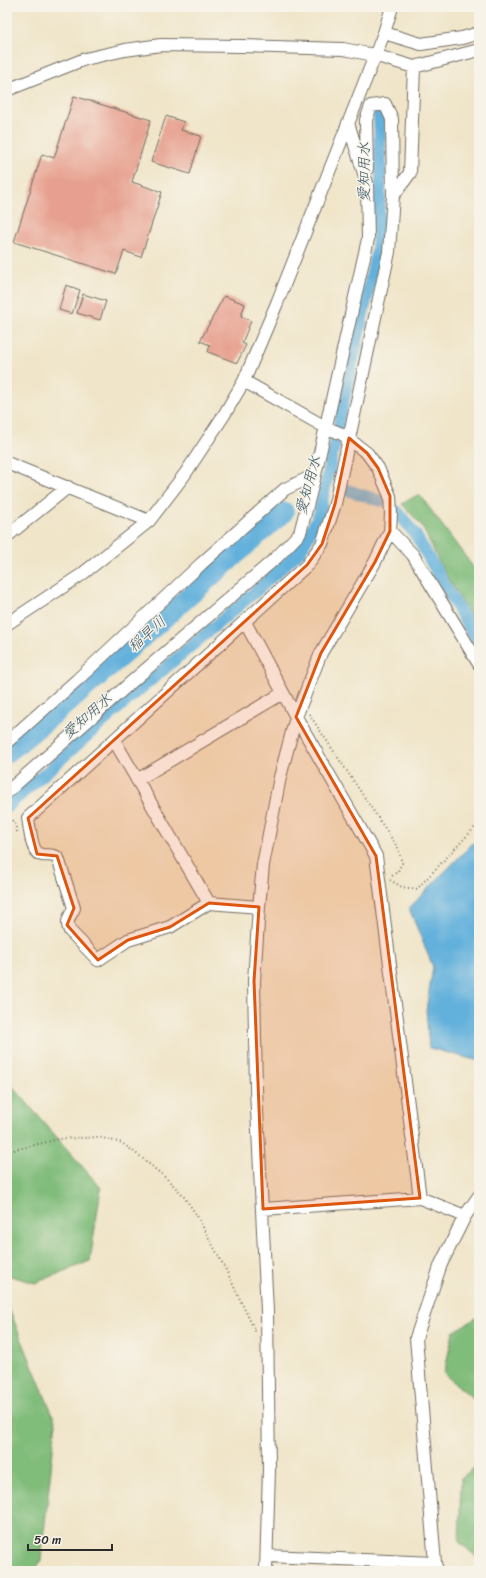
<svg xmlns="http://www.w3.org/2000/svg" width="486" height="1578" font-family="Sriracha,'Klee One',sans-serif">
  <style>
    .forest { fill: #80bc7a; stroke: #567452 }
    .water { fill: #62b0dc; stroke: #466e84 }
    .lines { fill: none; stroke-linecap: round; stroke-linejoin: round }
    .canal { stroke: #62b0dc; stroke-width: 12 }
    .river { stroke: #62b0dc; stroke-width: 20 }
    .building { fill: #e7a08f }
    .minor-casing { stroke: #706c62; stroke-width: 14 }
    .path { stroke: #706c62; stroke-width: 2; stroke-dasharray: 1 3; stroke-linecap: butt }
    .minor { stroke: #fff; stroke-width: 12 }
    .marked { fill: #df570e; fill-opacity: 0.2; stroke: #df570e; stroke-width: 3; stroke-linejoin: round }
    .labels { text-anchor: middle; stroke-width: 3; stroke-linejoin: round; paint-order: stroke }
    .water-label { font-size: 15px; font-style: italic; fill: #3e5a69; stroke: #f7f3e8 }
  </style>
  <rect width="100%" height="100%" fill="#f7f3e8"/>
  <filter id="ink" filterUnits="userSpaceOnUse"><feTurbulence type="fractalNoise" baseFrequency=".025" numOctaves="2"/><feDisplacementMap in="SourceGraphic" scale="8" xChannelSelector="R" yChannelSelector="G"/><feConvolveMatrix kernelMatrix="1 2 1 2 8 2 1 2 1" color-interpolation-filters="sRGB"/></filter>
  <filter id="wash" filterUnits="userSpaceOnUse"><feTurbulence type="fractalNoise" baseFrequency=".012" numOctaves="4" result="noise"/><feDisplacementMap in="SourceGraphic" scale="16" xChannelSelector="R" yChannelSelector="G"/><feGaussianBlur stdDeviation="0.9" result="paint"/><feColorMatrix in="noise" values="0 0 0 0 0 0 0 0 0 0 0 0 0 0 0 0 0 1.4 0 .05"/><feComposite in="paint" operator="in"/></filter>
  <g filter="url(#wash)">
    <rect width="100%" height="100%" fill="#f0e5c9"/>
    <!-- forest -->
    <path class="forest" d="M419,494L479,575V631L440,564L422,526L402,504Z
      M7,1080L101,1188L90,1261L35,1283L7,1275Z
      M7,1304L56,1423L41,1560L35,1571H7V1566L12,1555L7,1550V1450L13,1420L7,1392Z
      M479,1316V1413L474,1399L444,1374L453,1332Z
      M479,1464V1559L459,1542L461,1478Z"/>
    <!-- water -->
    <path class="water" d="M479,837V1061L429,1048L426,1010L433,967L409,908Z"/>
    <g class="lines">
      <!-- canal -->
      <path class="canal" d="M347,490L381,501
        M397,511L415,534L479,645
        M7,807L130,698L254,593L301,550L319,515L377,250L381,177L379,112"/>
      <!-- river -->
      <path class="river" d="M7,753L81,692L284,512"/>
    </g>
    <g id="blocks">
      <!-- building -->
      <path class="building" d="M74,96L151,120L132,182L162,192L141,257L124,251L116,274L14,242L42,154L54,158Z
        M166,116L184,122L181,130L201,136L190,174L151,162Z
        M66,285L80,290L72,314L59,310Z
        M83,294L106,301L100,320L77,313Z
        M224,296L245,304L241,316L251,321L242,343L246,345L237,363L208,352L210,345L200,341Z"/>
    </g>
  </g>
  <g filter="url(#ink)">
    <use href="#blocks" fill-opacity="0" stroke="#706c62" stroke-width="1"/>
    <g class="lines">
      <!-- minor casing -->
      <g class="minor-casing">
        <path id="minor" d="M384,33L421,44L462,38L479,33
          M7,90L85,59L125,50L161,45L241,46L343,49L374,55L414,67L479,50
          M367,169L366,120L371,106L385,104L392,119L393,196
          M244,381L325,427L342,434L367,453L378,468L390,496L391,514L390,531L375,562L321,653L296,717L280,777L263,865L259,907L254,981L256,1090L267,1311L269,1469L266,1571
          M7,463L149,521
          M390,531L413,555L479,664
          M7,536L68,487
          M245,622L296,717L376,856L420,1198
          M7,624L81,575L149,521L185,474L224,415L244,381L277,303L384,33L392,7
          M114,740L209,903
          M7,742L77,680L201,564L285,489L315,475
          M137,780L283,693
          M7,792L136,678L276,558L300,533L315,475L368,239L367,183L348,123
          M259,907L209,903L170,927L128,940L98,960L70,931C65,921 70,917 74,908L58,858C53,854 48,856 42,855C31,854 30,828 28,818L307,565L322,544L335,504L389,252L393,196L410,173L414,67
          M263,1209L420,1198L465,1216
          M267,1556L435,1563
          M437,1571L435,1563L416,1338L441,1264L465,1216L479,1196"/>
      </g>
      <!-- path -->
      <path class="path" d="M309,714L398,848L402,863L398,871L391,877
        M7,814L15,824L17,832
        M390,880L402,887L417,889L479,823
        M7,1154L14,1150L59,1139L98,1137L122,1143L141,1157L167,1179L182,1194L196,1214L226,1270L256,1333"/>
      <!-- minor -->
      <use href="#minor" class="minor"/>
    </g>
  </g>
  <!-- marked area -->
  <path class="marked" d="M349,438L367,453L378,468L390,496V531L375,562L321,653L296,717L376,856L420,1198L263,1209L254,981L259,907L209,903L170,927L128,940L98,960L67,925L74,908L57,856L37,854L28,818L307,565L322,544L335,504Z"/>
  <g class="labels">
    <!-- water labels -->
    <g class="water-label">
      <text transform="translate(364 172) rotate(-90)" y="5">愛知用水</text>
      <text transform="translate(308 485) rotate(-75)" y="5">愛知用水</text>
      <text transform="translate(147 634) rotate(-42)" y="5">稲早川</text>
      <text transform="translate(87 716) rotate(-41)" y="5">愛知用水</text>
    </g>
  </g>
  <!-- margin -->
  <rect width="486" height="1578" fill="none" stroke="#f7f3e8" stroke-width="24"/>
  <!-- scale -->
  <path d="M28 1544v6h84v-6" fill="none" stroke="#2b2b2b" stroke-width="2"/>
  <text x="34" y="1544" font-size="12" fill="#2b2b2b" stroke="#f7f3e8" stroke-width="3" paint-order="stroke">50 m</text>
</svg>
